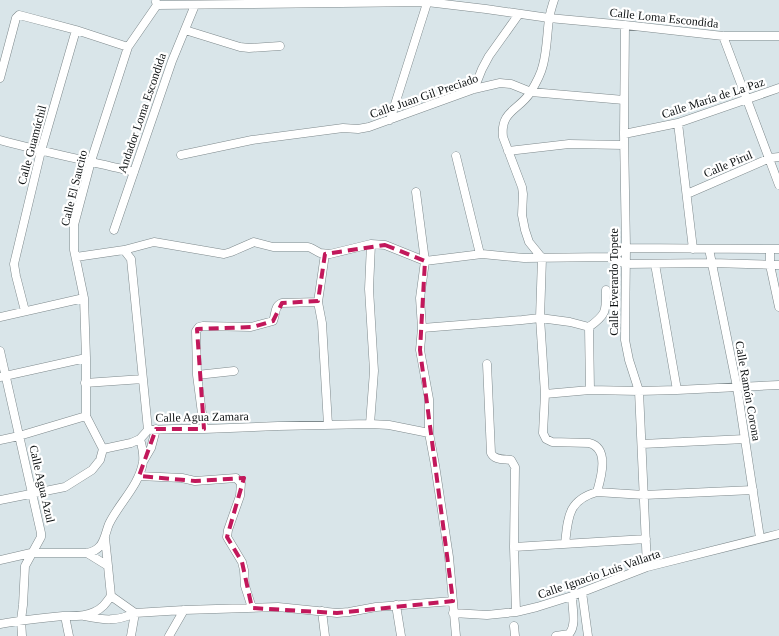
<svg xmlns="http://www.w3.org/2000/svg" width="779" height="636" font-family="Georgia,serif">
  <style>
    .lines { fill: none; stroke-linecap: round; stroke-linejoin: round }
    .minor-casing { stroke: #7e898c; stroke-width: 9 }
    .minor { stroke: #fff; stroke-width: 8 }
    .marked { fill: none; stroke: #c2185b; stroke-width: 4; stroke-dasharray: 10 6; stroke-linejoin: round }
    .labels { text-anchor: middle; stroke-width: 4.5; stroke-linejoin: round; paint-order: stroke }
    .street-label { font-size: 12px; fill: #0d1112; stroke: #fff }
  </style>
  <rect width="100%" height="100%" fill="#d9e5e9"/>
  <g class="lines">
    <!-- minor casing -->
    <g class="minor-casing">
      <path id="minor" d="M554,0C552,6 550,13 549,19C547,34 547,50 543,65C541,74 535,85 530,93C519,110 500,111 503,137L522,187L523,194L522,215L525,230L529,242L542,258L540,318L545,394L543,433L546,439L552,442L589,443C610,448 601,478 597,492
        M157,5L427,2L486,9L549,18L625,25L723,36H779
        M625,25L624,134L626,248L625,340L629,360L639,391L647,567
        M185,30L240,47L249,48L280,46
        M723,36L779,185
        M0,78L16,18L19,15L23,16L76,30L128,47
        M474,89L482,69L489,56L519,14
        M390,120L428,0
        M678,123L693,249
        M624,134L678,123L779,88
        M0,140C44,152 89,161 134,172
        M508,151L569,144L624,145
        M181,155L252,140L343,128L358,129L369,127L474,89L500,83L511,84L531,92L624,100
        M456,156L480,254
        M416,192L425,261L420,298L422,328L420,350L429,399V433L435,465L449,557L456,636
        M687,194L770,158L779,157
        M114,230L172,61L195,5
        M709,249L737,387L760,538
        M770,249V265L779,307
        M124,250L154,242L224,254L231,252L254,242L273,247H308L311,248L320,253L330,254L371,244L385,245L425,261L482,254L524,258L612,257L625,264L712,263L779,265
        M325,254L318,302L322,323L328,425
        M76,257L124,250L131,259L148,430
        M612,257L626,248L779,249
        M655,264L677,390
        M25,311L16,276L14,264L41,151L76,30
        M0,317L84,298
        M589,327L590,390
        M422,328L522,320L540,318L570,322L589,327C607,314 606,311 606,290
        M0,351L41,533V537L25,566L23,605L21,620L22,636
        M487,364L491,453C494,460 503,459 511,460L515,467L514,547L516,612
        M197,375L234,371
        M0,377L86,358
        M85,383L143,379
        M545,394L590,390L639,391L677,390L779,385
        M370,424L374,371L369,289L371,244
        M204,429L197,375L196,331L199,327L203,326L251,327L273,321C276,314 274,306 282,303L318,302
        M0,440L19,436L86,416
        M642,444L745,439
        M103,449L86,416V358L84,298L74,250V225L91,161L128,47L157,5L156,2
        M144,460L151,448L156,429
        M139,476L182,478L195,481L236,478L241,483L240,496L228,530L227,537L242,562L244,570L245,586L252,608
        M0,500L65,487L92,470L100,460L103,449L131,443L140,439L148,430L174,429H204L278,426L370,424L389,425L429,433
        M105,538L108,566
        M565,544C568,517 568,500 597,492L644,495L753,490
        M514,547L646,539
        M87,553L108,566L111,596
        M0,560L31,553H87C92,552 97,550 100,546C105,540 106,531 109,524C119,503 139,486 143,462C144,455 142,446 140,439
        M582,592L588,636
        M396,605L401,636
        M322,611L325,636
        M453,613L487,615L516,612L537,607L572,596L647,567L779,534
        M65,616L69,636
        M84,616C105,620 115,622 135,613
        M0,624C21,620 42,618 63,616C73,616 84,617 94,612C102,609 106,603 111,596L135,613L184,610L278,607L337,613L349,612L376,607L453,601
        M514,626L515,636
        M131,636L135,613
        M169,636L184,610
        M556,636L569,634C577,625 572,608 572,596"/>
    </g>
    <!-- minor -->
    <use href="#minor" class="minor"/>
  </g>
  <!-- marked area -->
  <path class="marked" d="M385,245L425,261L420,350L453,601L337,613L252,608L242,562L227,537L244,478L195,481L139,476L156,429H204L197,329L253,327L273,321L282,303L318,301L325,254Z"/>
  <g class="labels">
    <!-- street labels -->
    <g class="street-label">
      <text transform="translate(664 18) rotate(6)" y="4">Calle Loma Escondida</text>
      <text transform="translate(424 96) rotate(-19)" y="4">Calle Juan Gil Preciado</text>
      <text transform="translate(713 98) rotate(-18)" y="4">Calle María de La Paz</text>
      <text transform="translate(142 113) rotate(-71)" y="4">Andador Loma Escondida</text>
      <text transform="translate(32 145) rotate(-75)" y="4">Calle Guamúchil</text>
      <text transform="translate(728 164) rotate(-23)" y="4">Calle Pirul</text>
      <text transform="translate(74 188) rotate(-76)" y="4">Calle El Saucito</text>
      <text transform="translate(614 282) rotate(-90)" y="4">Calle Everardo Topete</text>
      <text transform="translate(748 391) rotate(80)" y="4">Calle Ramón Corona</text>
      <text transform="translate(202 417) rotate(-1)" y="4">Calle Agua Zamara</text>
      <text transform="translate(42 484) rotate(77)" y="4">Calle Agua Azul</text>
      <text transform="translate(599 574) rotate(-19)" y="4">Calle Ignacio Luis Vallarta</text>
    </g>
  </g>
</svg>
